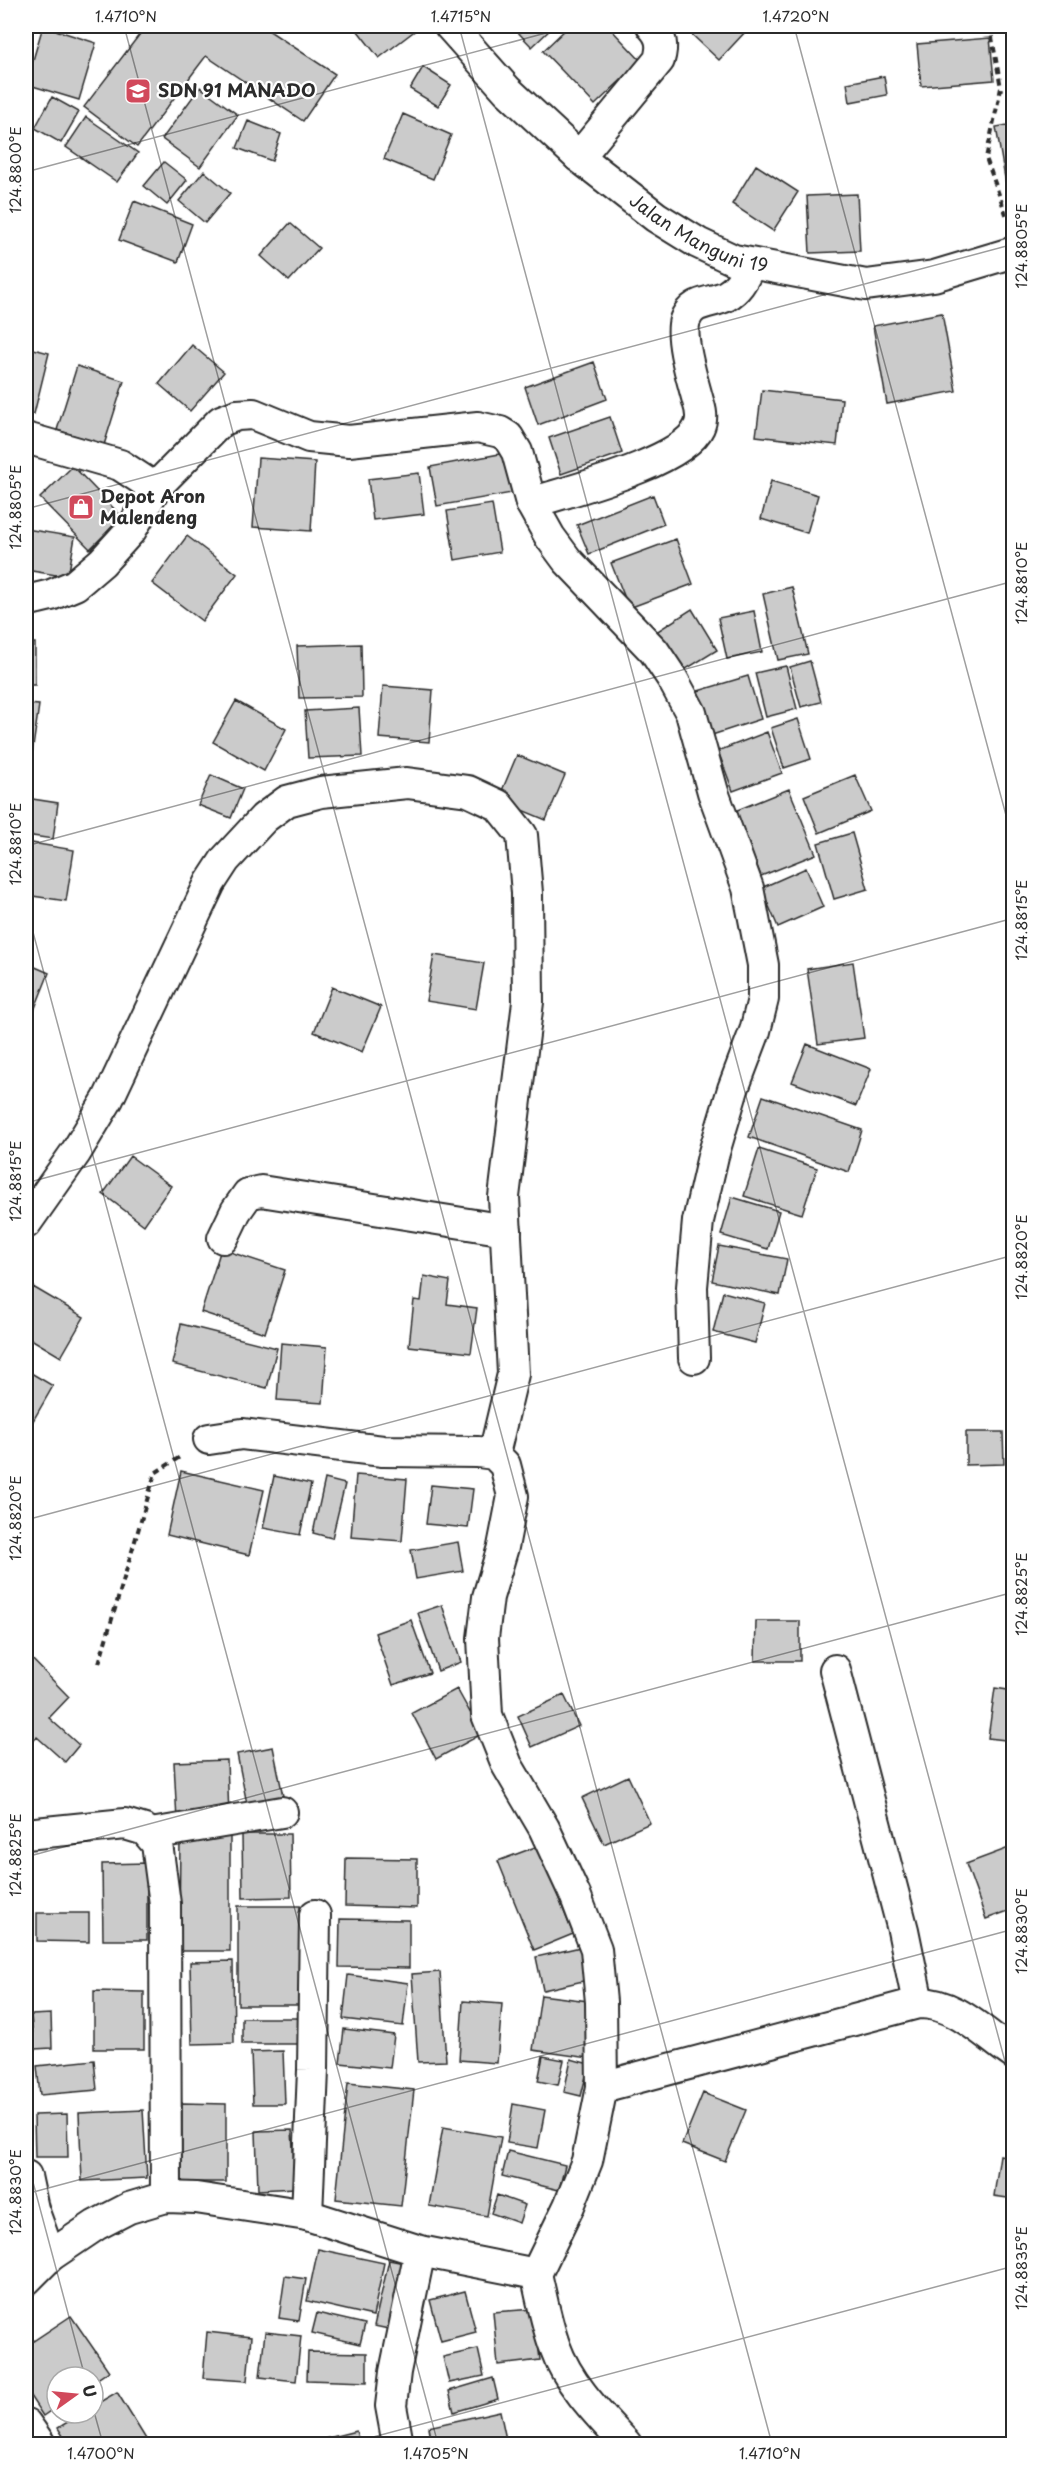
<svg xmlns="http://www.w3.org/2000/svg" width="1039" height="2470" font-family="'Playpen Sans',sans-serif">
  <style>
    .building { fill: #cbcbcb; stroke: #2b2b2b; stroke-width: 1.5 }
    .lines { fill: none; stroke-linecap: round; stroke-linejoin: round }
    .street-casing { stroke: #2b2b2b; stroke-width: 34 }
    .path { stroke: #2b2b2b; stroke-width: 4; stroke-dasharray: 6 4.5; stroke-linecap: butt }
    .street { stroke: #fff; stroke-width: 30 }
    .ticks { fill: none; stroke: #2b2b2b; stroke-width: 1.5; stroke-opacity: 0.45 }
    .labels { text-anchor: middle; stroke-width: 4.5; stroke-linejoin: round; paint-order: stroke }
    .poi-label { font-size: 18px; font-weight: bold; fill: #2b2b2b; stroke: #fff; text-anchor: start }
    .street-label { font-size: 18px; fill: #2b2b2b; stroke: #fff }
    .neatline { fill: none; stroke: #2b2b2b; stroke-width: 2 }
    .ticks-label { font-size: 15px; text-anchor: middle; fill: #2b2b2b }
  </style>
  <rect width="100%" height="100%" fill="#fff"/>
  <filter id="ink" filterUnits="userSpaceOnUse"><feTurbulence type="fractalNoise" baseFrequency=".0167" numOctaves="2"/><feDisplacementMap in="SourceGraphic" scale="12" xChannelSelector="R" yChannelSelector="G"/><feConvolveMatrix kernelMatrix="1 2 1 2 8 2 1 2 1" color-interpolation-filters="sRGB"/></filter>
  <g filter="url(#ink)">
    <!-- building -->
    <path class="building" d="M43,26L96,43L79,100L26,84Z
      M146,26H262L335,74L303,121L206,56L137,147L84,107Z
      M354,26H421L379,58Z
      M512,26H554L532,47Z
      M569,26H608L641,61L595,105L543,51Z
      M689,26H740L746,31L719,60L686,29Z
      M990,38L994,80L921,86L917,44Z
      M423,67L451,85L438,106L410,89Z
      M884,76L887,95L850,102L847,83Z
      M200,87L238,115L200,167L162,139Z
      M52,97L79,112L61,143L35,128Z
      M403,114L451,135L433,179L384,159Z
      M86,117L138,153L117,182L66,147Z
      M248,121L281,134L272,161L237,148Z
      M1014,124V218H1012L996,127Z
      M164,162L187,180L167,205L144,186Z
      M756,165L798,192L773,231L732,204Z
      M204,171L230,193L205,223L179,201Z
      M857,194L860,251L810,253L807,196Z
      M134,201L192,224L178,262L119,240Z
      M290,223L319,248L289,281L261,256Z
      M942,313L956,391L887,404L873,326Z
      M192,345L224,372L190,411L159,384Z
      M26,347L49,353L34,414L26,411Z
      M594,362L607,399L538,425L525,387Z
      M77,366L124,381L104,445L57,430Z
      M762,390L842,399L837,445L756,436Z
      M610,417L622,453L561,474L549,438Z
      M505,453L512,493L437,506L430,467Z
      M258,458L315,462L311,531L253,527Z
      M73,466L122,517L90,549L40,498Z
      M419,473L424,514L373,520L368,479Z
      M771,481L818,495L807,533L761,519Z
      M653,495L664,524L589,554L577,525Z
      M492,504L500,552L455,560L447,511Z
      M26,529L75,537L68,577L26,570Z
      M187,536L237,574L202,621L152,583Z
      M676,539L693,584L629,608L611,563Z
      M792,587L808,654L778,660L763,594Z
      M692,609L717,650L678,674L653,634Z
      M754,611L762,652L727,659L718,618Z
      M26,643H35V685H26Z
      M361,644L362,697L299,698L297,646Z
      M810,661L821,702L801,707L790,667Z
      M786,666L797,709L766,717L755,673Z
      M748,676L761,719L712,735L698,691Z
      M383,686L433,690L429,742L379,738Z
      M236,701L286,729L264,771L213,742Z
      M26,704L39,705L28,782L26,781Z
      M359,708L362,756L308,758L305,711Z
      M798,719L811,759L784,768L771,728Z
      M767,732L782,773L733,791L718,751Z
      M517,755L565,775L546,820L498,800Z
      M211,775L243,789L231,818L198,805Z
      M855,775L871,811L819,833L804,796Z
      M789,789L816,854L761,876L735,811Z
      M26,798L58,803L53,839L26,835Z
      M852,833L868,889L834,899L818,843Z
      M26,842L74,850L66,901L26,895Z
      M806,868L823,907L778,927L761,888Z
      M434,955L484,963L476,1009L426,1001Z
      M853,962L864,1038L818,1044L807,969Z
      M26,963L49,973L31,1018L26,1016Z
      M332,987L381,1007L362,1052L314,1032Z
      M807,1044L871,1069L856,1106L792,1082Z
      M763,1096L862,1130L849,1172L749,1137Z
      M759,1149L817,1168L802,1214L744,1196Z
      M130,1156L171,1186L144,1225L103,1194Z
      M732,1197L779,1211L768,1249L721,1235Z
      M719,1246L787,1259L780,1295L712,1281Z
      M221,1249L285,1270L265,1333L201,1312Z
      M424,1276L450,1281L447,1304L477,1308L471,1353L409,1346L414,1300L421,1301Z
      M33,1287L84,1317L61,1357L26,1336V1300Z
      M723,1292L765,1303L755,1343L713,1332Z
      M181,1324L277,1348L267,1388L172,1364Z
      M281,1343L327,1347L323,1403L277,1400Z
      M26,1370L53,1386L26,1433Z
      M966,1432H1003L1004,1464L966,1465Z
      M181,1471L264,1490L249,1555L167,1535Z
      M356,1475L407,1479L402,1541L351,1537Z
      M274,1476L311,1484L300,1535L263,1528Z
      M325,1479L345,1484L332,1538L313,1533Z
      M431,1485L473,1489L468,1528L426,1524Z
      M458,1542L463,1571L416,1579L411,1550Z
      M442,1605L461,1662L438,1671L418,1613Z
      M411,1620L430,1673L393,1685L375,1633Z
      M756,1621H800V1661H755Z
      M26,1653L69,1697L49,1718L79,1745L65,1762L37,1737L26,1749Z
      M995,1688L1014,1691V1741L988,1738Z
      M457,1689L482,1734L436,1759L412,1713Z
      M564,1695L579,1726L532,1747L518,1716Z
      M273,1747L283,1796L247,1804L237,1754Z
      M227,1760L229,1818L177,1821L174,1762Z
      M628,1776L650,1823L604,1844L582,1798Z
      M180,1834L230,1835V1951H179Z
      M242,1834H290L291,1897L243,1898Z
      M538,1846L573,1934L534,1950L498,1861Z
      M1014,1846V1909L986,1919L966,1864Z
      M346,1858L417,1859V1908L345,1906Z
      M147,1863V1940H103L102,1864Z
      M238,1906H300V2005H238Z
      M37,1913H89V1942L37,1941Z
      M340,1919L409,1920V1968L339,1967Z
      M585,1946L592,1979L543,1990L536,1957Z
      M233,1961L234,2043L192,2044L190,1962Z
      M440,1972L446,2061L418,2062L412,1974Z
      M348,1975L408,1983L403,2026L343,2019Z
      M94,1991L144,1992V2049H94Z
      M541,1995L596,2002L589,2058L533,2050Z
      M463,2001L502,2004L497,2063L459,2060Z
      M51,2014L52,2048L34,2049L31,2015Z
      M242,2018H298V2044H242Z
      M344,2029L394,2035L390,2068L340,2063Z
      M283,2051L285,2104H253L251,2052Z
      M543,2056L564,2060L558,2085L538,2081Z
      M571,2059L589,2064L581,2096L564,2092Z
      M94,2060L97,2090L40,2095L37,2066Z
      M348,2083L414,2090L401,2206L336,2199Z
      M703,2093L746,2110L725,2161L682,2144Z
      M182,2103L226,2104V2182H182Z
      M513,2104L545,2110L538,2148L507,2143Z
      M143,2110L147,2178L82,2181L79,2113Z
      M67,2114L68,2157H35L34,2115Z
      M443,2127L501,2137L487,2216L429,2206Z
      M292,2130L295,2188L258,2190L256,2131Z
      M508,2151L565,2165L559,2190L502,2176Z
      M1000,2155L1014,2158V2199L994,2196Z
      M497,2195L525,2205L519,2223L491,2213Z
      M318,2249L384,2263L373,2316L307,2301Z
      M389,2260L404,2263L389,2329L374,2326Z
      M285,2276L306,2279L299,2321L279,2318Z
      M465,2291L476,2332L441,2341L430,2300Z
      M534,2309L540,2360L498,2365L493,2312Z
      M317,2313L365,2324L360,2344L312,2333Z
      M71,2316L109,2371L93,2382V2377H57V2406L43,2416L26,2390V2346Z
      M207,2332L251,2337L247,2381L203,2378Z
      M265,2332L301,2336L296,2381L260,2377Z
      M478,2349L484,2376L449,2383L443,2357Z
      M308,2352L367,2353V2382L307,2380Z
      M493,2378L498,2399L454,2412L449,2391Z
      M117,2392L149,2444H68L58,2428L82,2413H93V2406Z
      M500,2411L507,2444H431L428,2427Z
      M356,2431L360,2444H321L320,2440Z"/>
    <g class="lines">
      <!-- street casing -->
      <g class="street-casing">
        <g id="street">
          <path id="s1" d="M450,26L507,90L579,157L656,217L698,243L734,260L866,285L934,276L1014,252"/>
          <path d="M579,157L659,60C663,46 662,37 652,26"/>
          <path d="M26,438L120,465L155,488"/>
          <path d="M531,503C568,491 683,463 699,427C703,418 701,410 698,401C693,382 679,338 685,320C692,300 710,304 726,296C739,289 744,277 751,264"/>
          <path d="M26,601L51,595L75,585L102,562L131,530L155,488L221,421L237,415L253,414L309,437L349,441L478,427L500,432L508,437L517,452L531,503L550,537L567,560L654,651L672,678L691,713L713,792L748,888L763,965V999L755,1031L733,1089L713,1156L698,1221L692,1287L694,1358"/>
          <path d="M26,1223L76,1152L108,1099L210,883L225,860L264,818L287,801L321,792L407,783L468,791L498,805L522,835L527,893L528,1002L504,1197L513,1374L494,1454"/>
          <path d="M223,1238L236,1211L248,1194L261,1191L506,1230"/>
          <path d="M209,1439L242,1434L383,1451L478,1452L494,1454L505,1465L513,1496L503,1547L488,1597L483,1638L487,1715L507,1765L544,1828L576,1897L596,1949L601,2002L602,2087L587,2161L569,2206L536,2274"/>
          <path d="M835,1670L903,1930L918,2003"/>
          <path d="M26,1834L125,1824L145,1830L157,1844L165,1904L166,2197"/>
          <path d="M151,1834L282,1812"/>
          <path d="M602,2087L918,2003C955,2002 984,2034 1014,2054"/>
          <path d="M26,2176L33,2209L50,2256"/>
          <path d="M307,2215L313,2070L315,1915"/>
          <path d="M26,2280L50,2256L96,2225L129,2208L166,2197L196,2198L307,2215L420,2251L536,2274C542,2298 546,2323 555,2347C568,2384 600,2416 626,2444"/>
          <path d="M26,2424L40,2444"/>
          <path d="M398,2444L391,2406L395,2372L420,2251"/>
        </g>
      </g>
      <!-- path -->
      <path class="path" d="M990,26L1001,88L986,158L1007,217
        M99,1663L155,1473L180,1457"/>
      <!-- street -->
      <use href="#street" class="street"/>
    </g>
  </g>
  <!-- ticks -->
  <path class="ticks" d="M124,26L772,2444M459,26L1014,2095M794,26L1014,845M26,172L572,26M26,509L1014,244M26,846L1014,581M26,906L438,2444M26,1183L1014,918M26,1520L1014,1255M26,1857L1014,1592M26,2156L85,2377M26,2194L1014,1929M93,2408L103,2444M347,2444L1014,2266"/>
  <!-- icons -->
  <defs>
    <g id="school-square" transform="scale(1.35)"><rect x="-9" y="-9" width="18" height="18" rx="4" fill="#d1495b" stroke="#fff"/><path d="M0-5L7-2L0 1L-7-2ZM-4 1L0 2.5L4 1V4Q0 6-4 4Z" fill="#fff"/></g>
    <g id="shop-square" transform="scale(1.35)"><rect x="-9" y="-9" width="18" height="18" rx="4" fill="#d1495b" stroke="#fff"/><path d="M-5-2.5h2.3a2.7 3.5 0 0 1 5.4 0H5L5.5 6h-11ZM-1.5-2.5h3a1.5 2.3 0 0 0-3 0Z" fill="#fff"/></g>
  </defs>
  <g fill-rule="evenodd">
    <use href="#school-square" x="138" y="91"/>
    <use href="#shop-square" x="81" y="507"/>
  </g>
  <g class="labels">
    <!-- poi labels -->
    <g class="poi-label">
      <text x="158" y="97">SDN 91 MANADO</text>
      <text x="100" y="503">Depot Aron<tspan x="100" dy="21">Malendeng</tspan></text>
    </g>
    <!-- street labels -->
    <g class="street-label">
      <text dy="6" stroke="none"><textPath href="#s1" startOffset="328">Jalan Manguni 19</textPath></text>
    </g>
  </g>
  <!-- margin -->
  <rect width="1039" height="2470" fill="none" stroke="#fff" stroke-width="66"/>
  <!-- north arrow -->
  <g transform="translate(75 2395) rotate(75)"><circle r="28" fill="#ffffff" stroke="#aaaaaa" stroke-width="1.5"/>
  <path d="M0-4.5L10 22L0 15L-10 22Z" fill="#d1495b"/>
  <text y="-9" font-size="16" font-weight="bold" text-anchor="middle" fill="#2b2b2b">U</text>
  </g>
  <rect x="33" y="33" width="973" height="2404" class="neatline"/>
  <g class="ticks-label">
    <text x="126" y="22">1.4710°N</text>
    <text x="461" y="22">1.4715°N</text>
    <text x="796" y="22">1.4720°N</text>
    <text transform="translate(16 170) rotate(-90)" y="5">124.8800°E</text>
    <text transform="translate(1022 246) rotate(-90)" y="5">124.8805°E</text>
    <text transform="translate(16 507) rotate(-90)" y="5">124.8805°E</text>
    <text transform="translate(1022 583) rotate(-90)" y="5">124.8810°E</text>
    <text transform="translate(16 844) rotate(-90)" y="5">124.8810°E</text>
    <text transform="translate(1022 920) rotate(-90)" y="5">124.8815°E</text>
    <text transform="translate(16 1181) rotate(-90)" y="5">124.8815°E</text>
    <text transform="translate(1022 1257) rotate(-90)" y="5">124.8820°E</text>
    <text transform="translate(16 1518) rotate(-90)" y="5">124.8820°E</text>
    <text transform="translate(1022 1594) rotate(-90)" y="5">124.8825°E</text>
    <text transform="translate(16 1855) rotate(-90)" y="5">124.8825°E</text>
    <text transform="translate(1022 1931) rotate(-90)" y="5">124.8830°E</text>
    <text transform="translate(16 2192) rotate(-90)" y="5">124.8830°E</text>
    <text transform="translate(1022 2268) rotate(-90)" y="5">124.8835°E</text>
    <text x="101" y="2459">1.4700°N</text>
    <text x="436" y="2459">1.4705°N</text>
    <text x="770" y="2459">1.4710°N</text>
  </g>
</svg>
